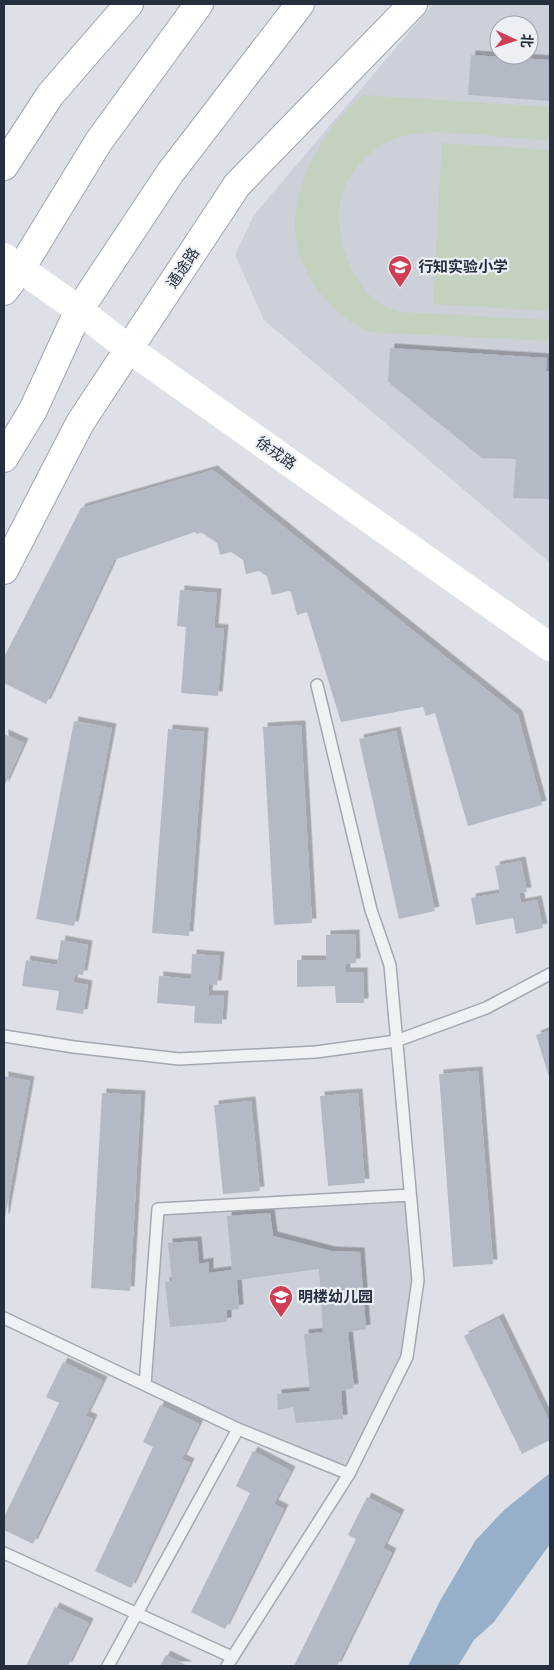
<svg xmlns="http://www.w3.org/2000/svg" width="554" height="1670" font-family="Jost,'Noto Sans SC',sans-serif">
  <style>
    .built { fill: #cbd0d9; fill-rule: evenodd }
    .garden { fill: #c3d1be }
    .water { fill: #97afc8 }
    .building { fill: #b4bac4; filter: url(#shadow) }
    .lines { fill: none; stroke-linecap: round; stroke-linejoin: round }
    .lane-casing { stroke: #a2a8b1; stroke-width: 14 }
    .primary-casing { stroke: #9ca5b3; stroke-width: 30 }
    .lane { stroke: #eff2f5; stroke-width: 11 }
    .secondary { stroke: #fff; stroke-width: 28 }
    .primary { stroke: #fff; stroke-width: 28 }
    .labels { text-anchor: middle; stroke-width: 4.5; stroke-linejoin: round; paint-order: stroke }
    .poi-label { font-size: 15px; font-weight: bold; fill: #262f3e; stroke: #ecf0f5; text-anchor: start }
    .street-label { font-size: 15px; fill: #262f3e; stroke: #ecf0f5 }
  </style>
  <defs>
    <filter id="shadow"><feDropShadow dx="4.5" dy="-4.5" stdDeviation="0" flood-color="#0004"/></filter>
  </defs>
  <rect width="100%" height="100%" fill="#dde1e7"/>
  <!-- built -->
  <path class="built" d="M433,4H550V563L264,320L235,255L254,215ZM499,25H529V55H499Z
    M410,1195L416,1280L405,1357L348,1472L147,1383L160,1210Z"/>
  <!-- garden -->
  <path class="garden" d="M362,95L550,107V141C528,139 505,137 482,135C452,133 418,128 389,141C368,151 349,172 342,194C332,228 348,278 376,301C382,306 392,309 400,312L550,320V341L372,332C352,326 334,310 321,294C278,242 294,183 329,132C338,119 351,107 362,95Z
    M442,143L550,150V311L433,304Z"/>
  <!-- water -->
  <path class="water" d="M550,1473V1544L494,1622L474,1640L458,1666H408L440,1601L475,1541L504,1510Z"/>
  <!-- building -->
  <path class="building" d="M471,55L550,60V101L468,95Z
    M390,348L547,358L546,371H550V499L513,498L516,459L482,458L388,382Z
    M213,470L518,715L542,805L468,826L435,713L426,716L423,707L341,722L307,612L297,615L291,592L289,591L272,595L267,576L259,571L246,574L243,560L231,552L220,555L217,543L202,533L196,534L195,532L114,560L46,704L4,683V657L81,508Z
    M180,590L217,593L214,628L224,629L218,696L181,693L186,627L177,626Z
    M74,721L112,728L74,926L36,919Z
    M301,725L312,923L274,925L263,727Z
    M168,729L204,732L189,936L152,933Z
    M396,731L435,911L399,919L359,739Z
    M4,734L24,743L4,787Z
    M521,861L527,892L519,893L521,903L537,900L543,928L516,934L513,918L476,925L471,898L500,893L495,866Z
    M355,934L356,963L346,964V972H363L364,1003H336L335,986L297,987V960H326V935Z
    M61,940L88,945L83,975L75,974L73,982L88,985L83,1014L56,1010L59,991L22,986L26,960L57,965Z
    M192,954L220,956L217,985L209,984L208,995H224L222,1024L194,1023L195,1006L157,1003L159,976L191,979Z
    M550,1030V1080L536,1035Z
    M478,1071L493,1264L453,1267L439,1074Z
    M4,1076L30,1081L5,1218H4Z
    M102,1093L141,1095L130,1291L91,1288Z
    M358,1093L365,1183L328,1186L320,1096Z
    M251,1101L260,1191L223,1194L214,1105Z
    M270,1213L273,1236L331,1251L360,1252L366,1329L348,1332L354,1388L341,1391L343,1419L296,1423L293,1407L278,1410L277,1394L310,1391L304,1334L323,1332L319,1269L237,1280L239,1309L227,1310V1322L170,1327L165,1282L172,1281L168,1243L197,1241L199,1264L209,1262V1273L232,1270L227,1216Z
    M499,1318L550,1423V1440L522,1454L464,1336Z
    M63,1362L103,1381L86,1416L93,1419L33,1544L4,1530V1517L59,1403L46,1397Z
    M160,1405L199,1424L182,1459L190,1463L131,1588L95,1571L153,1447L143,1442Z
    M253,1451L291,1471L274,1504L284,1509L225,1629L191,1612L250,1493L236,1486Z
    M367,1497L400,1514L383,1548L392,1553L337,1666H294L356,1539L348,1535Z
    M55,1607L89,1623L68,1666H26Z
    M166,1655L188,1666H160Z"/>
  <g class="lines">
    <!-- lane casing -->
    <g class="lane-casing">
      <path id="lane" d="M4,1036L74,1047L179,1059L316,1052L396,1041L486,1008L550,974
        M4,1318L238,1429L349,1474
        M145,1385L158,1209L410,1195
        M4,1553L232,1657
        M108,1666L238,1429
        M227,1666L349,1474L407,1357L418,1280L390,965L371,910L317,685"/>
    </g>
    <!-- primary casing -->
    <g class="primary-casing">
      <path id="primary" d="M4,166L50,95L129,4
        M4,291L20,270L99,141L199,4
        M4,458L33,410L79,310L170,173L300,4
        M4,570L80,423L237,185L413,4"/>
    </g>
    <!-- lane -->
    <use href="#lane" class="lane"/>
    <!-- secondary -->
    <path class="secondary" d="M4,257L79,310L129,349L550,647"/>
    <!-- primary -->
    <use href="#primary" class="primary"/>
  </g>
  <!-- icons -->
  <defs>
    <g id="school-pin" transform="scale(1.25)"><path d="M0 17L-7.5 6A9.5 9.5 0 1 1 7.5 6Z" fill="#d03e55" stroke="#ecf0f5"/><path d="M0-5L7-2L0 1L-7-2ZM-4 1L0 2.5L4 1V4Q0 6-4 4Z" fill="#fff"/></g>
  </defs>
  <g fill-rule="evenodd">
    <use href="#school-pin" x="400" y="267"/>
    <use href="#school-pin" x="281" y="1297"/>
  </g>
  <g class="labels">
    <!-- poi labels -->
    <g class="poi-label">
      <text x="418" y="272">行知实验小学</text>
      <text x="298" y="1302">明楼幼儿园</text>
    </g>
    <!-- street labels -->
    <g class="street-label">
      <text transform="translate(183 268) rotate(-56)" y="5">通途路</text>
      <text transform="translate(276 453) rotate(35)" y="5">徐戎路</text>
    </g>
  </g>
  <!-- border -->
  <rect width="554" height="1670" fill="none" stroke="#262f3e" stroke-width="10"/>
  <!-- north arrow -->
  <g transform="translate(514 40) rotate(93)"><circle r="24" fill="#ecf0f5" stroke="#9da3ac"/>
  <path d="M0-4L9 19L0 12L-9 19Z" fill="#d03e55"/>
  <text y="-8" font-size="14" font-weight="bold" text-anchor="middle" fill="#262f3e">北</text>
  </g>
</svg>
